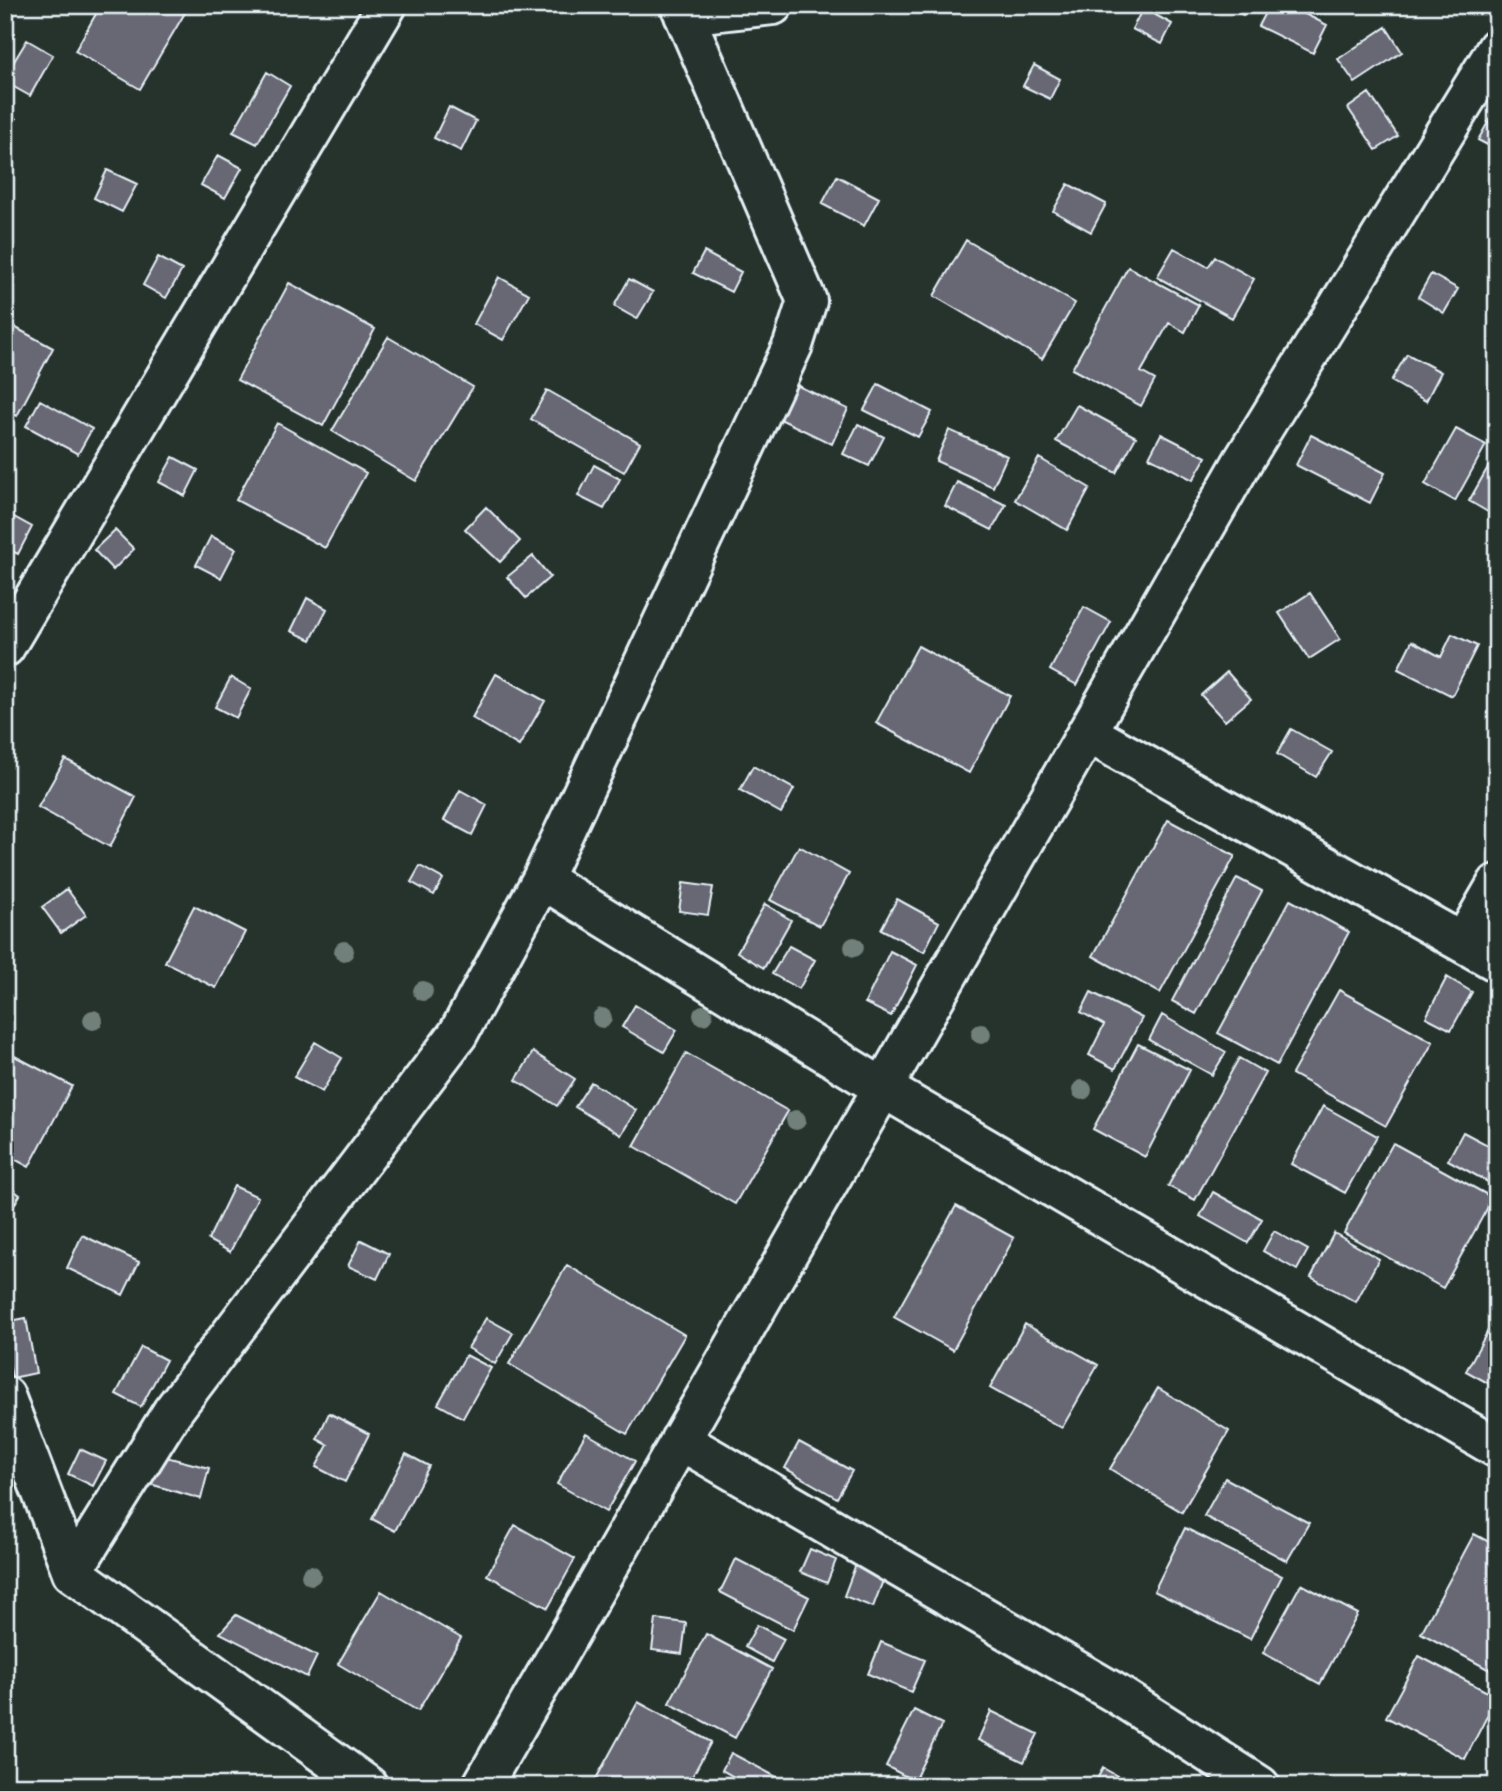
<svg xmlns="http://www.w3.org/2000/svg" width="1502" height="1791" font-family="'Indie Flower',sans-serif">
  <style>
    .building { fill: #676774; stroke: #e8f1f8; stroke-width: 2 }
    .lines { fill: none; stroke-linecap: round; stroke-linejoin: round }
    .street-casing { stroke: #e8f1f8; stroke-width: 44 }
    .street { stroke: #26332d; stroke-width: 38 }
    .tree { fill: #71807a }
  </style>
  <rect width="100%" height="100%" fill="#26332d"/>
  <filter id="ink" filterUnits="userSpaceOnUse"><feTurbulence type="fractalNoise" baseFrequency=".0143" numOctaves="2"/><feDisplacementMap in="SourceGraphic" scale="14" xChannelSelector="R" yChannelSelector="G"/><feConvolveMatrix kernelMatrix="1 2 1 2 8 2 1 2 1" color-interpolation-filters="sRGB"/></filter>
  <g filter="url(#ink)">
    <!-- building -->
    <path class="building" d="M101,5L189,6L140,89L75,51Z
      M555,5H579L574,15Z
      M1224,5H1248L1243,15Z
      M1269,5H1287L1327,25L1313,53L1258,26Z
      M1143,8L1172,24L1162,44L1132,29Z
      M1386,27L1402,52L1355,83L1338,59Z
      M27,40L53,55L30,96L5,82V76Z
      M1034,65L1060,79L1050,99L1023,86Z
      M267,72L290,86L257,144L233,132Z
      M1369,93L1398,136L1376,150L1348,108Z
      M449,107L476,121L461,151L434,138Z
      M5,113L16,119L5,138Z
      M1491,117L1497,120V150L1478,140Z
      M218,155L242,168L225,198L201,185Z
      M107,170L137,184L122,212L94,198Z
      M837,176L879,198L864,226L822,204Z
      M1068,184L1106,204L1091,232L1053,211Z
      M966,240L1075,303L1042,359L934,296Z
      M1174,248L1208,267L1215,257L1254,279L1232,318L1157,277Z
      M704,252L741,272L731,292L693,273Z
      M158,257L182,270L166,298L143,285Z
      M1128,267L1199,305L1185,332L1169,323L1141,372L1155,380L1141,406L1072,369Z
      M1431,274L1458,289L1444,313L1418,297Z
      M499,277L529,294L503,340L474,324Z
      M629,279L653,292L637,319L614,306Z
      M289,283L375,329L323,426L237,380Z
      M5,322L53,348L17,416L5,410Z
      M388,337L473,387L416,481L332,431Z
      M1407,354L1441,372L1426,401L1391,381Z
      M878,384L932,412L918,437L864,410Z
      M796,385L848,409L832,444L780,419Z
      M547,390L640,443L624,472L531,419Z
      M40,400L92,429L78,454L26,426Z
      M1077,405L1136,437L1116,473L1056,441Z
      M277,423L366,473L325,548L236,500Z
      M858,424L884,437L869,466L843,454Z
      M1456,429L1486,445L1455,501L1425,484Z
      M949,430L1007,456L993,487L936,461Z
      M1161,434L1206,457L1193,480L1149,457Z
      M1311,435L1385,473L1370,503L1296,465Z
      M1496,453L1497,508L1493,515L1469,501Z
      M173,457L198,470L185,496L159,482Z
      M1039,458L1090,488L1067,530L1015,500Z
      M594,465L620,479L604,509L578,496Z
      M957,482L1006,505L992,530L945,506Z
      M486,507L520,541L500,562L465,529Z
      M5,512L32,527L18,554L5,548Z
      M115,530L134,549L113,570L94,550Z
      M211,536L236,549L221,578L196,565Z
      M533,556L550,577L526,598L507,577Z
      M1310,593L1340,639L1309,659L1279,613Z
      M307,598L327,609L311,640L291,631Z
      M1084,607L1111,622L1077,685L1050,670Z
      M1452,634L1477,646L1452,696L1398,669L1412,641L1441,657Z
      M918,646L1010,696L969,773L876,723Z
      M1227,672L1251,699L1225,721L1201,695Z
      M496,674L545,701L519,746L472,718Z
      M231,677L251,689L236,718L215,707Z
      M1291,729L1332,752L1316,777L1277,754Z
      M65,759L136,797L110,847L38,807Z
      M753,766L794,789L781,813L740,790Z
      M460,790L487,805L472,835L444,820Z
      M1168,820L1235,856L1160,993L1093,956Z
      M799,846L849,874L820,926L770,900Z
      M420,866L443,879L434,895L411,882Z
      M1237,878L1262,891L1196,1014L1172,1001Z
      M683,883L713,887L708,915L679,911Z
      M67,889L86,915L61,933L42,907Z
      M897,899L939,922L924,952L881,929Z
      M1290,900L1349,932L1277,1065L1218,1033Z
      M765,904L791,920L764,968L737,952Z
      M194,906L245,932L216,988L165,962Z
      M789,946L815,960L799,989L772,974Z
      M890,951L917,965L891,1016L865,1003Z
      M1447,977L1472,992L1451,1030L1426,1017Z
      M1339,990L1433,1042L1386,1126L1292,1074Z
      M1091,992L1142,1018L1115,1069L1089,1055L1104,1025L1081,1012Z
      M635,1005L677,1030L664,1052L622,1027Z
      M1162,1015L1226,1052L1212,1075L1149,1040Z
      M315,1042L342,1058L322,1092L294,1077Z
      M1138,1044L1190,1070L1145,1157L1093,1129Z
      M5,1051L72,1086L29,1167L5,1154Z
      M533,1052L575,1079L557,1106L516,1080Z
      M686,1053L788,1111L735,1204L634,1146Z
      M1239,1058L1265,1073L1195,1200L1168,1186Z
      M591,1082L636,1110L621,1135L575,1107Z
      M1323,1106L1377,1136L1345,1193L1291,1164Z
      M1463,1132L1495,1149L1497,1145V1187L1448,1160Z
      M1393,1143L1493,1198L1443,1288L1344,1233Z
      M5,1184L20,1195L5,1220Z
      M234,1186L258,1197L230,1252L208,1240Z
      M1213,1192L1262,1219L1248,1243L1200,1216Z
      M956,1206L1014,1238L953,1350L894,1317Z
      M1274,1231L1308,1250L1297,1270L1263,1251Z
      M1334,1233L1379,1259L1356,1302L1311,1277Z
      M82,1235L139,1262L123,1295L67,1268Z
      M361,1240L389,1254L377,1279L348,1266Z
      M567,1265L685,1335L627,1434L509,1364Z
      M1497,1314V1388L1466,1371Z
      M26,1318L36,1373L12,1378L5,1343V1322Z
      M486,1318L513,1333L495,1364L468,1348Z
      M1025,1324L1098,1365L1062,1428L990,1388Z
      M141,1347L166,1360L141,1407L116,1394Z
      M466,1355L491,1368L463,1418L438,1404Z
      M1158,1388L1229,1431L1182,1512L1110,1469Z
      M329,1413L369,1434L345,1482L316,1467L328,1445L317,1439Z
      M586,1433L635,1461L606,1512L557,1484Z
      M799,1442L852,1471L837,1498L785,1468Z
      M80,1449L106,1461L93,1486L68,1474Z
      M406,1454L429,1466L395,1531L372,1519Z
      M158,1455L209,1468L201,1499L150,1484Z
      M1225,1478L1309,1523L1287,1561L1204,1516Z
      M515,1525L575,1559L548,1608L487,1575Z
      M1185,1528L1282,1576L1250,1639L1154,1591Z
      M1474,1534L1497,1546V1674L1421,1633Z
      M810,1549L836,1560L827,1583L800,1572Z
      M736,1559L809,1597L793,1630L720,1592Z
      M856,1564L885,1575L873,1607L844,1596Z
      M1301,1584L1358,1614L1320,1684L1263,1653Z
      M381,1591L461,1638L418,1711L338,1664Z
      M236,1615L317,1656L307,1677L220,1633Z
      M656,1619L686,1623L682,1654L652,1650Z
      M757,1625L784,1639L772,1662L745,1647Z
      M706,1634L772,1669L735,1738L669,1703Z
      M881,1642L925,1660L911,1692L868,1674Z
      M1419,1656L1497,1697L1465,1759L1386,1717Z
      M638,1702L711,1742L687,1786H592Z
      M914,1710L942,1724L914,1781L886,1766Z
      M991,1711L1038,1734L1024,1762L978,1740Z
      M731,1753L786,1782L784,1786H750L722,1770Z
      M1103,1768L1135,1786H1093Z
      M719,1777L736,1786H714Z"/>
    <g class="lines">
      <!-- street casing -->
      <g class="street-casing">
        <path id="street" d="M684,15L773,5
          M5,647L387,5
          M1088,733L1497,962
          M542,879L883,1088L1497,1448
          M1463,943L1497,884
          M5,1396L72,1572L368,1786
          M680,1440L1115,1693L1260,1786
          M72,1572L172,1412L458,1034L542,879L793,345L807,301L680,5
          M482,1786L1243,461L1497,48"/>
      </g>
      <!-- street -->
      <use href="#street" class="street"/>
    </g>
    <!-- trees -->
    <g class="tree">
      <circle cx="854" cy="947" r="10"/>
      <circle cx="344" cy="951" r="10"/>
      <circle cx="423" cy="991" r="10"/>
      <circle cx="703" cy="1015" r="10"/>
      <circle cx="602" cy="1018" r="10"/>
      <circle cx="93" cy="1020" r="10"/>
      <circle cx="981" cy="1034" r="10"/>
      <circle cx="1082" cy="1090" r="10"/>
      <circle cx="796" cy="1120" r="10"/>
      <circle cx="311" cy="1575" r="10"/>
    </g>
  </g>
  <!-- margin -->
  <rect width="1502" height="1791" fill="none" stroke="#26332d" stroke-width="28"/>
  <rect x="14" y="14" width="1474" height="1763" fill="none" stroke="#e8f1f8" stroke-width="2.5" filter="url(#ink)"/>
</svg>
